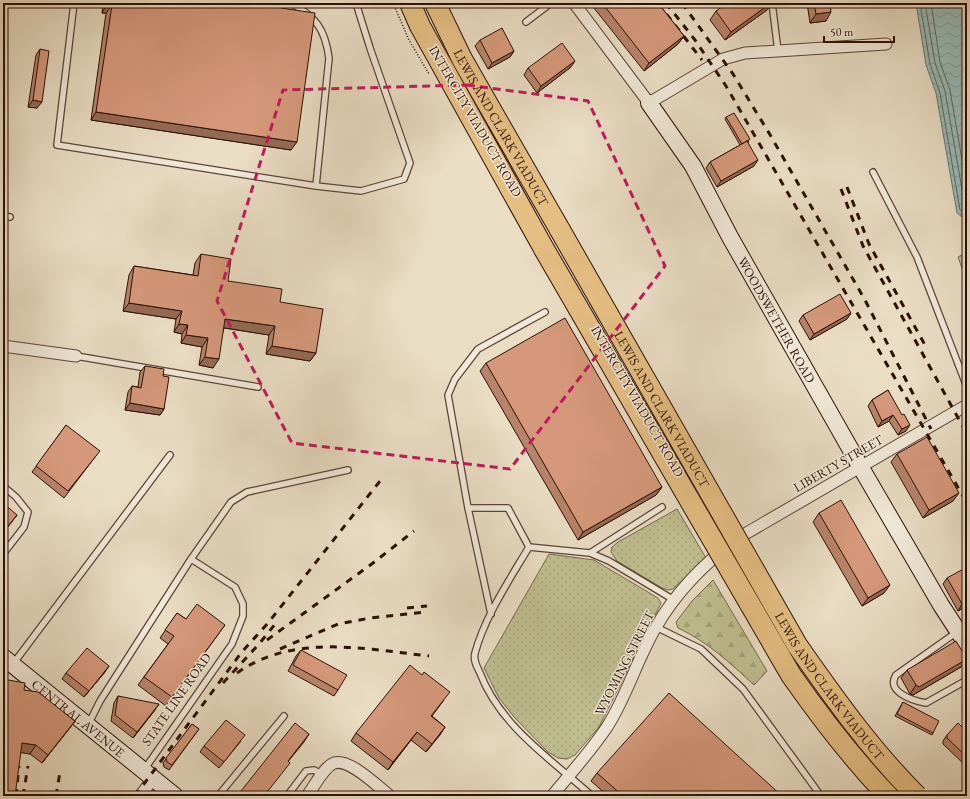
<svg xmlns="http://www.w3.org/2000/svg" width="970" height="799" font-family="'EB Garamond',serif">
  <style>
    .grass { fill: url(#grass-dots); stroke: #76674a }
    .forest { fill: url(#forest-firs); stroke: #76674a }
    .water { fill: url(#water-waves); stroke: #6c7770 }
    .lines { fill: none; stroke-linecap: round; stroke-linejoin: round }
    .shore { stroke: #62665e; stroke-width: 1 }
    .lane-casing { stroke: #5b4336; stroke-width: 8 }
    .street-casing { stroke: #5b4336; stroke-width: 13 }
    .secondary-casing { stroke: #2c1006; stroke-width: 18 }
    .highway-casing { stroke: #2c1006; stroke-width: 22 }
    .path { stroke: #2c1006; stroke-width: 1.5; stroke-dasharray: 1 2; stroke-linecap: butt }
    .lane { stroke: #f1e9d9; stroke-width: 5.5 }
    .street { stroke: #f1e9d9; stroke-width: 11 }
    .secondary { stroke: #f1e9d9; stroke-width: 16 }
    .highway { stroke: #e4be82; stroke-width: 20 }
    .rail { stroke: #2c1006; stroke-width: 3; stroke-dasharray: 7 7; stroke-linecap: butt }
    .highway-bridge-casing { stroke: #2c1006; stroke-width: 22; stroke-linecap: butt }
    .highway-bridge { stroke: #e4be82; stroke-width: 20 }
    .wall { fill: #b78369; stroke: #2c1006 }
    .shaded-wall { fill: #956a55; stroke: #2c1006 }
    .building { fill: #d5987a; stroke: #2c1006 }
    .marked { fill: none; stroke: #c2185b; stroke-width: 3; stroke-dasharray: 8 5; stroke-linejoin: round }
    .labels { text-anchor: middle; stroke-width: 3; stroke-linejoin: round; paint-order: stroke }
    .street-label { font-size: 13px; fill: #2c1006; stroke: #f1e9d9 }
  </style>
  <defs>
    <pattern id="grass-dots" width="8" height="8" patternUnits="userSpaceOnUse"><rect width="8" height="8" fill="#bfbe8f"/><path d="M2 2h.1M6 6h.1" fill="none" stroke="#a4a27a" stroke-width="1.8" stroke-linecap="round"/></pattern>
    <pattern id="forest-firs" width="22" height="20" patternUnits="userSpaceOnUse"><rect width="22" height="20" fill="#bfbe8f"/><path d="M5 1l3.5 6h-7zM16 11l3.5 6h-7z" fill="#a4a27a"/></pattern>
    <pattern id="water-waves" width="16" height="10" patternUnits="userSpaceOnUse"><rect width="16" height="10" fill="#97bbb7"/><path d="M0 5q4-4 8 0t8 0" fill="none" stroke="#82a09c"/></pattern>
  </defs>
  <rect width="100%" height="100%" fill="#e9ddc4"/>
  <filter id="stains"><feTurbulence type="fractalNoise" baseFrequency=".005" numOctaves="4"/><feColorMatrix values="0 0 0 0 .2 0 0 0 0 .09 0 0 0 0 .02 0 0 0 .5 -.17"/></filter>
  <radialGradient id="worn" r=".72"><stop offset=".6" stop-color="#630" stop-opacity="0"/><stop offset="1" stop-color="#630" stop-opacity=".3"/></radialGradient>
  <!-- grass -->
  <path class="grass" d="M677,509L706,558L673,589L669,590L662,588L617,561L611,552L612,547L618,542Z
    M549,554L594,560L658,598L661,603L599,727L575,755L567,759L558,758L548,752L514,717L499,698L484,668Z"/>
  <!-- forest -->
  <path class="forest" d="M967,252V282L958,257Z
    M713,580L767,671L754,685C730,663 708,642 678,628L676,622L692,601Z"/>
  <!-- water -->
  <path class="water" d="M916,3H967V221L957,213L936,93L926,65Z"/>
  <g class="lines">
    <!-- shore -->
    <path class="shore" d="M920,3L930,64L940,93L960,210L967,215
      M925,3L935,63L945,91L965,207L967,209
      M931,3L940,62L950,90L967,189"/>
    <!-- lane casing -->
    <g class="lane-casing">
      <path id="lane" d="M74,3L57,145L316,186L329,58C325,29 316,17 291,3
        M772,3L778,51
        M526,22L551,3
        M873,172L917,257L967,387
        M316,186L361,191L404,179L410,163L370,48L356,3
        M3,216L10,217
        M545,312L478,349L455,379L448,395L468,508H508L529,547L590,553L609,561L674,600
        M76,356L258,387
        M3,486L16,497L28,512L24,527L3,554
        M468,508L491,614
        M529,547C510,579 485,616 475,653C473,660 477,667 480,673C500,726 552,760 592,796
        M590,553L662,507
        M656,627L701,649L743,689L821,796
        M957,632L896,675C885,692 914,701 926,703L967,680
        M13,664L170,455
        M89,723L100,701L191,559L231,502L247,492L348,470
        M144,770L232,644L243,616V604L235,587L191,559
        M218,796L284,716
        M287,796L306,771L314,770L323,775"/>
    </g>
    <!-- street casing -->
    <g class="street-casing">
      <path id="street" d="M574,3L649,103L723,59L745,53L886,44
        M3,346L76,356
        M140,796L153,779
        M307,796C314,787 322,770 332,764C347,755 378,787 390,796
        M552,796C570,774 591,751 607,727C627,696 637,659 656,627C676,592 706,562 738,538L967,405"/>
    </g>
    <!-- secondary casing -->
    <g class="secondary-casing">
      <g id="secondary">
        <path id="s1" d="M649,103L693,166L730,237L860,466L941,605L967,645"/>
        <path id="s2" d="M3,657L175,796"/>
      </g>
    </g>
    <!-- highway casing -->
    <g class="highway-casing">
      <g id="highway">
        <path d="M410,3L420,26L544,249"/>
        <path id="s3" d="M435,3L462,59L560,230"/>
      </g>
    </g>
    <!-- path -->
    <path class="path" d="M393,3L409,40L429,74"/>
    <!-- lane -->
    <use href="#lane" class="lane"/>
    <!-- street -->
    <use href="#street" class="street"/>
    <!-- secondary -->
    <use href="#secondary" class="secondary"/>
    <!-- highway -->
    <use href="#highway" class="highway"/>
    <!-- rail -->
    <path class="rail" d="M658,3L702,60
      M666,3L695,40L726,86L967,503
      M682,3L733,74L769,133L865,300L931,429
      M847,187L869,244L925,345
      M841,189L863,246L967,434
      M407,608L427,606
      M267,640L373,563L414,531
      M280,649L338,624L370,618L426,612
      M237,673C294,633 365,649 429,656
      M223,683L259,644L276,623
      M16,796L19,766
      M23,796L28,766
      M56,796L60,772
      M135,796L241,653L268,623L384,476"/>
    <!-- highway-bridge casing -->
    <g class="highway-bridge-casing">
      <g id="highway-bridge">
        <path id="s4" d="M560,230L797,645C834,698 871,750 917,796"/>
        <path d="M544,249L791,675C821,718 852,758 888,796"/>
      </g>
    </g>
    <!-- highway-bridge -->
    <use href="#highway-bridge" class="highway-bridge"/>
  </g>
  <!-- wall -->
  <path class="wall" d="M103,3H282L281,8L291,150L91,120L106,13H102Z
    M590,3H658L684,36L678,44L644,71Z
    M807,3H830L826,21L810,23Z
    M767,10L725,40L710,20L716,11Z
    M480,40L514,51L510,57L488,69L475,46Z
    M40,49L37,108L28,107L36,55Z
    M571,67L537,93L524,75L528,68Z
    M726,117L749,141L748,142L754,166L717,187L706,168L710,162L740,145L725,119Z
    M201,254L228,281L280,302L316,353L310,361L266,354L269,335L224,328L213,368L199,365L202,347L181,343L182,334L174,332L176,319L123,311L129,275L134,266L193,275L195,263Z
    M851,313L847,319L810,340L799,321L803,315Z
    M486,363L662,487L656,495L578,540L480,371Z
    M145,366L163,376L164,409L160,415L125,410L128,392L132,386L138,387L140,372Z
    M888,390L906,431L898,435L889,421L878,427L868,406L872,400Z
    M66,425L95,457L64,498L32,472Z
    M897,454L953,501L923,518L891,462Z
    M819,513L884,593L862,606L813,522Z
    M967,535V544L964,538L965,536Z
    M947,578L966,595L965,607L958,611L943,584Z
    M177,613L186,619L225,625L166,706L138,685L168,644L160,638Z
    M301,650L338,690L334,696L288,671L296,656Z
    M961,667L913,695L910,694L901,678L907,670Z
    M105,672L84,697L62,679L66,673Z
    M24,690L75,721L69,729L42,763L30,754L21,752Z
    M118,696L155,710L133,738L111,721L114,703Z
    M444,700L432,716L445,727L426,752L411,740L388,770L351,741L356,733Z
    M903,702L933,733L932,735L895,716Z
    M192,724L199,729L169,770L164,767L163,763Z
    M967,732V767L943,744V741L947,735Z
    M241,741L219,768L200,752L204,746Z
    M597,773L782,796H608L591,781Z"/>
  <!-- shaded-wall -->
  <path class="shaded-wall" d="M771,3H772L767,10L725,40L731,32Z
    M107,4L112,5L106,13H102Z
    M831,12L826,21L810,23L816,14Z
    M684,36L678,44L644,71L649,63Z
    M514,51L510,57L488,69L492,63Z
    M575,61L571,67L537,93L541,86Z
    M33,100L42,102L37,108L28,107Z
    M96,112L297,142L291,150L91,120Z
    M758,160L754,166L717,187L721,181Z
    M129,303L182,311L176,319L123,311Z
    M851,313L847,319L810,340L814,334Z
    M225,319L275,326L269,335L219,327Z
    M179,324L188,325L182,334L174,332Z
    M186,335L208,338L202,347L181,343Z
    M272,346L316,353L310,361L266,354Z
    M205,357L219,359L213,368L199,365Z
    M130,403L164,409L160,415L125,410Z
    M893,415L889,421L878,427L882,421Z
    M910,425L906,431L898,435L902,429Z
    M662,487L656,495L578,540L583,532Z
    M959,493L953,501L923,518L929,510Z
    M17,515L11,523L3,533V532Z
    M890,585L884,593L862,606L868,598Z
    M967,602V603L965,607L958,611L962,604Z
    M967,659L961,667L913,695L910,694L916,685Z
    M109,666L105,672L84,697L89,691Z
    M159,704L155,710L133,738L137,732Z
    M75,721L69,729L42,763L48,755Z
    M445,727L440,735L426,752L432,744Z
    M417,732L411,740L388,770L393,762Z
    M309,734L304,742L282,769L288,761Z
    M22,743L36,745L30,754L16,752Z"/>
  <!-- building -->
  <path class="building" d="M108,3H282L281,8L315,13L297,142L96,112L112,5L107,4Z
    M602,3H658L684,36L649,63Z
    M727,3H771L731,32L716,11Z
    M814,3H830L831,12L816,14Z
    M502,28L514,51L492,63L480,40Z
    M562,43L575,61L541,86L528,68Z
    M40,49L49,51L42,102L33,100Z
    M734,113L750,139L742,144L726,117Z
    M747,141L758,160L721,181L710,162Z
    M201,254L231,259L228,281L282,289L280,302L323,309L316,353L272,346L275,326L225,319L219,359L205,357L208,338L186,335L188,325L179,324L182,311L129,303L134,266L198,276Z
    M840,294L851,313L814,334L803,315Z
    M565,318L662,487L583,532L486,363Z
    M145,366L164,369L163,376L169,377L164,409L130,403L132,386L141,388Z
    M888,390L902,415L904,414L910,425L902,429L893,415L882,421L872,400Z
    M66,425L100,451L68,491L36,466Z
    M927,437L959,493L929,510L897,454Z
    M841,500L890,585L868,598L819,513Z
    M3,503L17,515L3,532Z
    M967,567V591L964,592L967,597V602L962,604L947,578Z
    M197,604L225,625L172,697L144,677L174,636L165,630L177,613L186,619Z
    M956,641L967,659L919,687L916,685L907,670Z
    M87,648L109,666L89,691L66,673Z
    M301,650L347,675L338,690L293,665Z
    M410,665L422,675L424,672L450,692L431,716L445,727L432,744L417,732L393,762L356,733Z
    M3,679L25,683L24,690L38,692L75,721L48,755L36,745L22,743L15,796H3Z
    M669,693L782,796H623L597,773Z
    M118,696L159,704L137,732L115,715Z
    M903,702L939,721L933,733L897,714Z
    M226,720L245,735L224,762L204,746Z
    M295,723L309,734L288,761L290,763L264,796H237Z
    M958,723L967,732V757L947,738V735Z
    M192,724L199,729L172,765L167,762L166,758Z"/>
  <!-- marked area -->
  <path class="marked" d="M467,85L588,101L665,266L510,469L292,443L217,301L283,90Z"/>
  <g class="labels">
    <!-- street labels -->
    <g class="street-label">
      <text transform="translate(476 121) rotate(60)" y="5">INTERCITY VIADUCT ROAD</text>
      <text dy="5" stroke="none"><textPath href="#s3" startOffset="141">LEWIS AND CLARK VIADUCT</textPath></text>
      <text dy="5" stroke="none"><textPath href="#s1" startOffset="252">WOODSWETHER ROAD</textPath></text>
      <text transform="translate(638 401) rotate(60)" y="5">INTERCITY VIADUCT ROAD</text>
      <text dy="5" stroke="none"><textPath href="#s4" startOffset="206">LEWIS AND CLARK VIADUCT</textPath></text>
      <text transform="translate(838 463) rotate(-30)" y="5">LIBERTY STREET</text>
      <text transform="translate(624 663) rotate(-63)" y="5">WYOMING STREET</text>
      <text dy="5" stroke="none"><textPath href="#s4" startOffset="530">LEWIS AND CLARK VIADUCT</textPath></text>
      <text transform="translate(176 699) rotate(-55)" y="5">STATE LINE ROAD</text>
      <text dy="5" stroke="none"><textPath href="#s2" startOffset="97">CENTRAL AVENUE</textPath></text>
    </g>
  </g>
  <!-- margin -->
  <rect width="970" height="799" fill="none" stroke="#e9ddc4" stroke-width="16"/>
  <rect x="4" y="4" width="962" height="791" fill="none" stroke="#2c1006" stroke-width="2"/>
  <rect x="8" y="8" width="954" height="783" fill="none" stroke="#2c1006"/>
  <!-- scale -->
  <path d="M824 36v6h70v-6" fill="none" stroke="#2c1006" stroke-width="2"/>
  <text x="830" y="36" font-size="12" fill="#2c1006" stroke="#f1e9d9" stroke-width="3" paint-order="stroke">50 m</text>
  <rect width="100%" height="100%" filter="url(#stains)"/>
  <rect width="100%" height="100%" fill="url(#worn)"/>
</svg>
